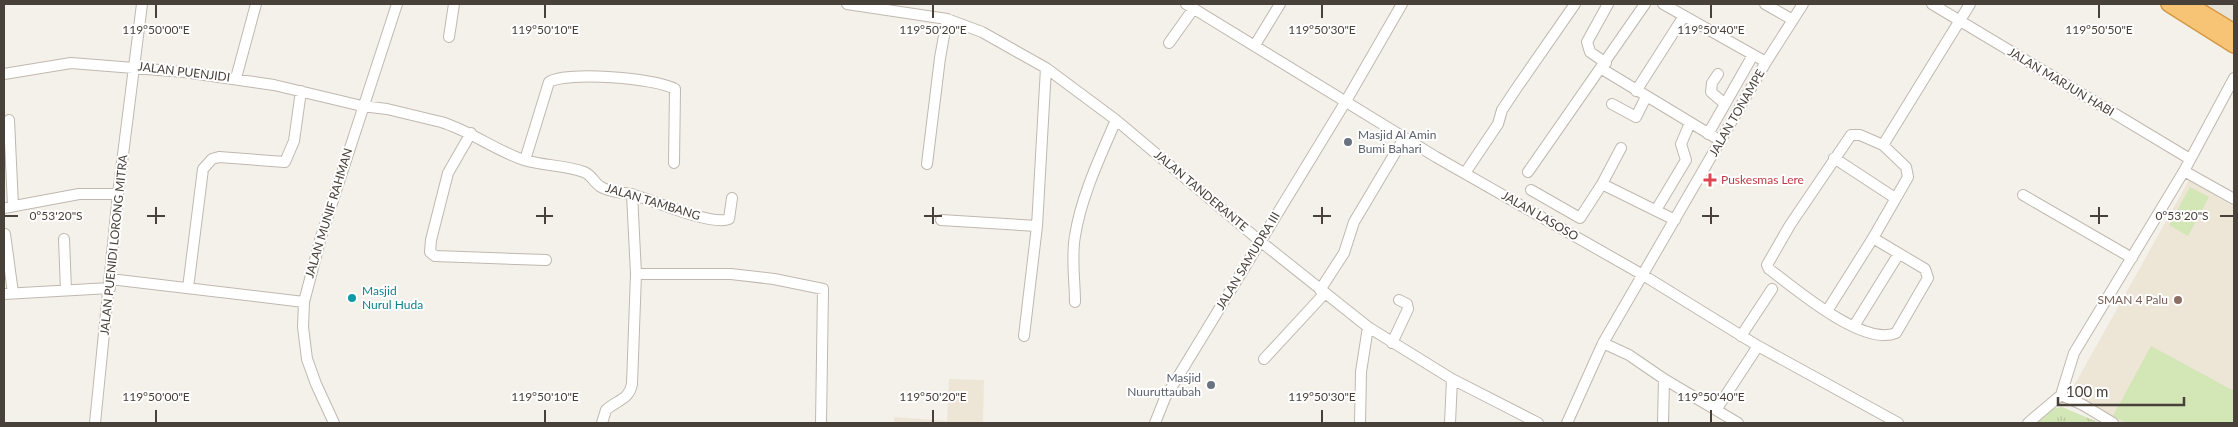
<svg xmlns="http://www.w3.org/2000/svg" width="2238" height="427" font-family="Lato,sans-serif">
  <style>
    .residential { fill: #e8e3d9 }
    .education { fill: #ede5d6 }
    .park { fill: url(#park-tufts) }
    .pitch { fill: #d3e6b6 }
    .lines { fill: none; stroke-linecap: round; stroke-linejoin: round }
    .minor-casing { stroke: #c0b8ae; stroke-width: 12 }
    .highway-casing { stroke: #d59844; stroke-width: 18 }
    .minor { stroke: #fff; stroke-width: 10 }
    .highway { stroke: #f6c474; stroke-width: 15 }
    .ticks { fill: none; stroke: #484139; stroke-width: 2 }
    .worship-dot { fill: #6b7280; stroke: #fff; stroke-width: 2 }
    .health-dot { fill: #e0444e; stroke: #fff; stroke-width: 2 }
    .culture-dot { fill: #0f9aa8; stroke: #fff; stroke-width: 2 }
    .education-dot { fill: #8d6e63; stroke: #fff; stroke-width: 2 }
    .labels { text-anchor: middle; stroke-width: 4; stroke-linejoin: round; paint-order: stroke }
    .street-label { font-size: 12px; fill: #484139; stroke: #fff }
    .worship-label { font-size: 12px; fill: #5b616d; stroke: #fff; text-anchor: start }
    .health-label { font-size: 12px; fill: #be3a42; stroke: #fff; text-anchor: start }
    .culture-label { font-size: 12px; fill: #0d838f; stroke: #fff; text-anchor: start }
    .education-label { font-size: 12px; fill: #785e54; stroke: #fff; text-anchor: end }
    .ticks-label { font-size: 12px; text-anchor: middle; fill: #484139; stroke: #fff; stroke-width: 4; stroke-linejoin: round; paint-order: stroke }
  </style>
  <defs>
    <pattern id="park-tufts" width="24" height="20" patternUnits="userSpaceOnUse" patternTransform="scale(1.25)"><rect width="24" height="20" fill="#d3e6b6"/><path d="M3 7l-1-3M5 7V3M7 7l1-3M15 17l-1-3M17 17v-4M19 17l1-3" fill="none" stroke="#b7c69d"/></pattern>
  </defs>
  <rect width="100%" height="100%" fill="#f4f1eb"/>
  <!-- residential -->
  <path class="residential" d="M2197,4H2234V27Z"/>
  <!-- education -->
  <path class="education" d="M2189,180L2234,207V423H2121L2070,393Z
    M949,379L984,380L983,423H894V417L947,421Z"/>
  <!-- park -->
  <path class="park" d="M2062,407L2098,422L2101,423H2031L2049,409Z"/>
  <!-- pitch -->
  <path class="pitch" d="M2190,187L2209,197L2188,236L2169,225Z
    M2151,346L2234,391V423H2126L2113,416Z"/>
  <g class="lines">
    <!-- minor casing -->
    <g class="minor-casing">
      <path id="minor" d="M847,4L947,19L982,32L1046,68L1116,120L1260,241L1368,327L1452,379L1538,423
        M1186,4L1436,157L1643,275L1758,346L1898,423
        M1663,4L1766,62
        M1765,4L1793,20
        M1932,4L2190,159
        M449,37L454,4
        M1169,43L1194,8
        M1255,45L1280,4
        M1606,63L1590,52L1587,42L1608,4
        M1602,69L1721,141
        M4,74L71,63L184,72L274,85L362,106L387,109L441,122C471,131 494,150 524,160C544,166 565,165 584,172C592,175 594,183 601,187C611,193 623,192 634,195C654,201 712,226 729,219L732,198
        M1718,74L1712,83L1711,92L1725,104
        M236,78L256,4
        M1636,91L1684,16
        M1612,104L1636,117L1646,97
        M9,120L13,206
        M471,133L448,173L431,240L430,252L435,256L546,260
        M1708,134L1753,55
        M1621,148L1602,184L1675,220
        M1834,158L1895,198
        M525,160L549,82C568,71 655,78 675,89L674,163
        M927,164L940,58L947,19
        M2184,171L2234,199
        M1528,172L1645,4
        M1465,173L1498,124L1502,110L1518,86L1575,4
        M1531,190L1580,218L1602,184
        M2023,195L2132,258
        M4,208L79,194H118
        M1656,210L1686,160L1681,144L1690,123
        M941,220L1037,226
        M5,234L13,293
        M1873,238L1925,269L1928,278L1896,333C1863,347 1796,289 1769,269L1767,265L1790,225L1851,135H1860L1883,145
        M64,239L66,290
        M636,274H731L774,279L823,289L821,423
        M110,279L304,302
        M188,288L203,169L212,159L219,157L285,162L294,141L301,91
        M1320,290L1344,253L1354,222L1404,138
        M4,294L110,288
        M1075,302C1075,281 1071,257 1075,236C1081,197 1100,157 1116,120
        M1827,311L1873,238L1908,177L1906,167L1883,145L1970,4
        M1854,326L1898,255
        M1024,336L1037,226L1046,68
        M1741,336L1772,289
        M1392,343L1408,309L1407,304L1399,300
        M1603,343L1766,62L1803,4
        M1264,359L1325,293
        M2061,395L2083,405L2113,423
        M1716,410L1758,346
        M95,423L118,194L142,4
        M334,423L316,384L307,359L303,327L304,302L321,237L397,4
        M602,423L606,410C617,400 629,400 632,384L636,274L632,194
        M1155,423L1165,398L1346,101L1402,4
        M1360,423L1361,372L1368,327
        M1450,423L1452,379
        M1567,423L1603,343L1629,355L1664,379L1738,423
        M1663,423L1664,379
        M2028,423L2061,395L2074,353L2184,171L2234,78"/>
    </g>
    <!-- highway casing -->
    <g class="highway-casing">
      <path id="highway" d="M2169,4L2234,45
        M2188,4L2234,32"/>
    </g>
    <!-- minor -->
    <use href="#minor" class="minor"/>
    <!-- highway -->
    <use href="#highway" class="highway"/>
  </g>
  <!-- ticks -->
  <path class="ticks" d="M156,5V18M545,5V18M933,5V18M1322,5V18M1711,5V18M2099,5V18M156,207V224M545,207V224M933,207V224M1322,207V224M1711,207V224M2099,207V224M5,216H18M147,216H165M536,216H553M924,216H942M1313,216H1331M1702,216H1719M2090,216H2108M2220,216H2233M156,410V422M545,410V422M933,410V422M1322,410V422M1711,410V422"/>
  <!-- markers -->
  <g class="worship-dot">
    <circle cx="1348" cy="142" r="5"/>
    <circle cx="1211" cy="385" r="5"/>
  </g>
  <path class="health-dot" d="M1707.5 172.5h5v5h5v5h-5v5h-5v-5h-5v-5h5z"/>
  <circle class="culture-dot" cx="352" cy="298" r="5"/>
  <circle class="education-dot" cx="2178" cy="300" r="5"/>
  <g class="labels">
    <!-- street labels -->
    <g class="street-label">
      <text transform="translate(184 72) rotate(7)" y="4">JALAN PUENJIDI</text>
      <text transform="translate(2061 82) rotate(31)" y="4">JALAN MARJUN HABI</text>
      <text transform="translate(1737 113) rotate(-60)" y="4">JALAN TONAMPE</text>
      <text transform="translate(1201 191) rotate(40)" y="4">JALAN TANDERANTE</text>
      <text transform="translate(653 202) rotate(17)" y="4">JALAN TAMBANG</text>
      <text transform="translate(329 213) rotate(-73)" y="4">JALAN MUNIF RAHMAN</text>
      <text transform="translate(1540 216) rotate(30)" y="4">JALAN LASOSO</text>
      <text transform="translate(114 245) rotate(-84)" y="4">JALAN PUENIDI LORONG MITRA</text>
      <text transform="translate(1248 261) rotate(-59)" y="4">JALAN SAMUDRA III</text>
    </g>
    <!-- worship labels -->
    <g class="worship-label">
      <text x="1358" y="139">Masjid Al Amin<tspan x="1358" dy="14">Bumi Bahari</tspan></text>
      <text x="1201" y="382" text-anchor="end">Masjid<tspan x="1201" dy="14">Nuuruttaubah</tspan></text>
    </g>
    <!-- health labels -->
    <g class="health-label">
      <text x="1721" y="184">Puskesmas Lere</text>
    </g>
    <!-- culture labels -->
    <g class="culture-label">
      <text x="362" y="295">Masjid<tspan x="362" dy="14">Nurul Huda</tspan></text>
    </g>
    <!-- education labels -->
    <g class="education-label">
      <text x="2168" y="304">SMAN 4 Palu</text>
    </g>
  </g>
  <g class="ticks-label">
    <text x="156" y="34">119°50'00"E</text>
    <text x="545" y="34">119°50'10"E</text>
    <text x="933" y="34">119°50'20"E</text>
    <text x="1322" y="34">119°50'30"E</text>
    <text x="1711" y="34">119°50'40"E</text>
    <text x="2099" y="34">119°50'50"E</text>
    <text x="56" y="220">0°53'20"S</text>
    <text x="2182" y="220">0°53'20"S</text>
    <text x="156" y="401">119°50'00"E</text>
    <text x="545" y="401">119°50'10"E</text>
    <text x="933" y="401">119°50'20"E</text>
    <text x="1322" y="401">119°50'30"E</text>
    <text x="1711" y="401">119°50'40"E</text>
  </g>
  <!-- border -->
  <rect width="2238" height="427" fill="none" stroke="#484139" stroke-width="10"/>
  <!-- scale -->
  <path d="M2058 397v8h126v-8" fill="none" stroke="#484139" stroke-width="2.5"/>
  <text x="2066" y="397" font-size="15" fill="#484139" stroke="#ffffff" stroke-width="4" paint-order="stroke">100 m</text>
</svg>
